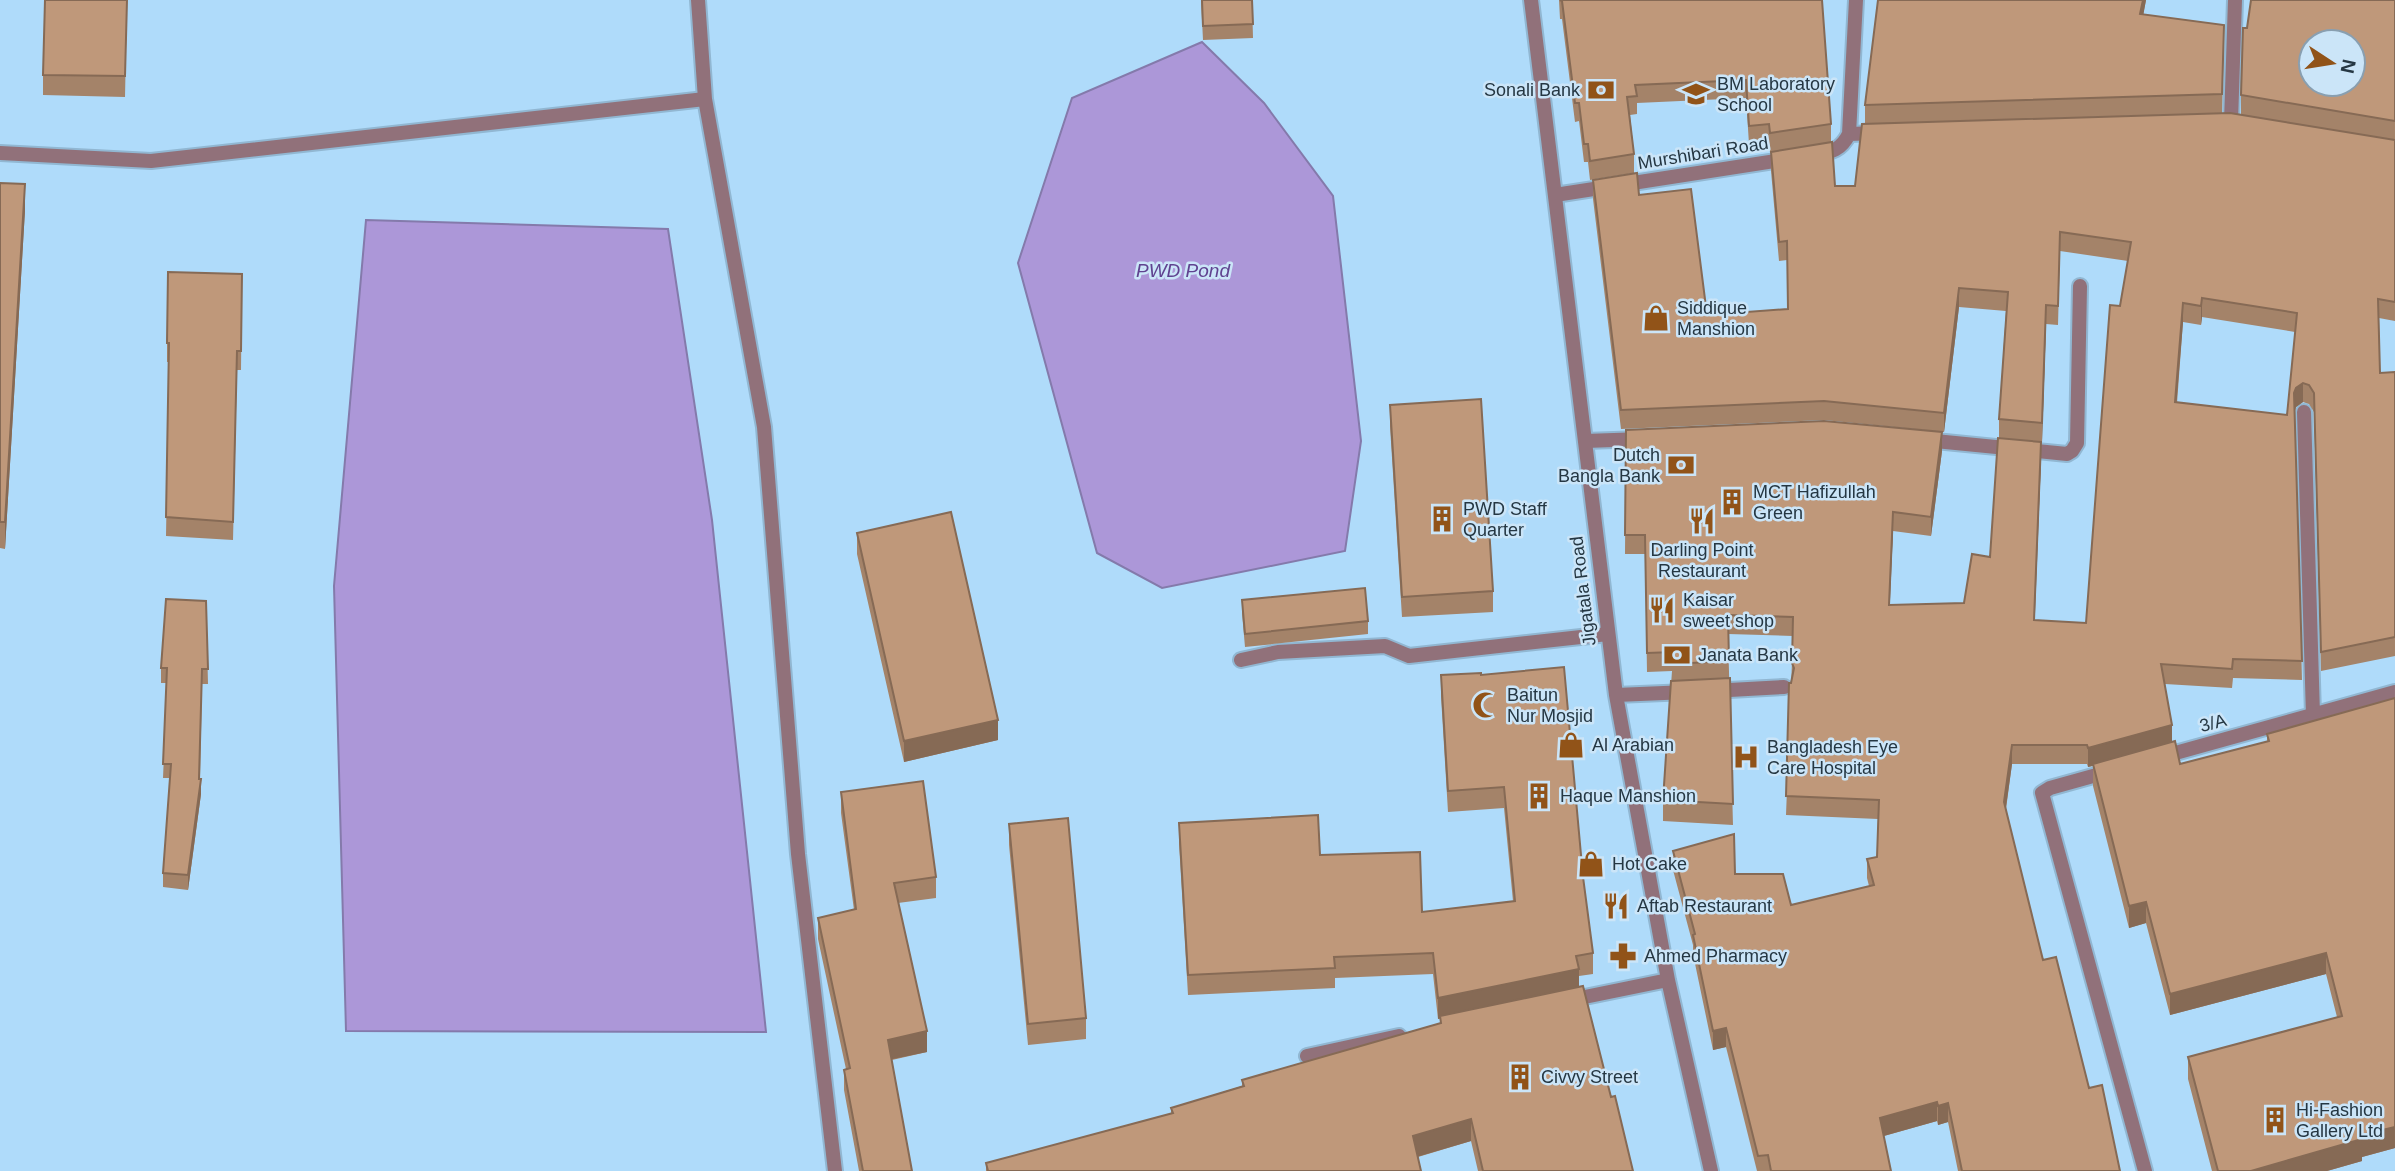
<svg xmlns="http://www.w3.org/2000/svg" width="2395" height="1171" font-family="Arial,sans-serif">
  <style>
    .water { fill: #ac97d8; stroke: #847aab; stroke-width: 2 }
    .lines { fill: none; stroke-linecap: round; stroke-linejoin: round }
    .minor-casing { stroke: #91b7d2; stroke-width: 18 }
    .minor { stroke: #91717a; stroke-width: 14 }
    .wall { fill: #a48369; fill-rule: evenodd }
    .shaded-wall { fill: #866a55 }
    .building { fill: #bf987a; stroke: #866a55; stroke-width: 2; fill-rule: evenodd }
    .labels { text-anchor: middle; stroke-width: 5; stroke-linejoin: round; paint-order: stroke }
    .poi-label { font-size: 18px; fill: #253743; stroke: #cbe5f8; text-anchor: start }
    .street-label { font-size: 18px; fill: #253743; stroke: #cbe5f8 }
    .water-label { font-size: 19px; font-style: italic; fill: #604290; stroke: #cbe5f8 }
  </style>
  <rect width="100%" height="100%" fill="#afdbfa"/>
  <!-- water -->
  <path class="water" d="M1202,42L1264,103L1333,196L1361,441L1345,551L1162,588L1097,553L1018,263L1072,98Z
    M366,220L668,229L712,520L766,1032L346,1031L334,586Z"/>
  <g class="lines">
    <!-- minor casing -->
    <g class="minor-casing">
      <path id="minor" d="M698,0L705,99L764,427L798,854L835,1171
        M1531,0L1616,695L1668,980L1711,1171
        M2231,122L2235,0
        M1849,134L1879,133
        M0,153L151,161L705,99
        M1815,155C1832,152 1841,150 1849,134L1856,0
        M1555,195L1788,159
        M2304,412L2313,715
        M1925,440L2067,454L2072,451L2077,443L2080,286
        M1585,441L1643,439
        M1241,660L1278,652L1385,646L1409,656L1608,634
        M1711,691L1784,687
        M1616,695L1688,692
        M2161,757L2395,692
        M2111,771L2050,788L2042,793L2145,1171
        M1570,1000L1668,980
        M1307,1056L1399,1036"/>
    </g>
    <!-- minor -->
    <use href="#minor" class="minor"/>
  </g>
  <!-- wall -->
  <path class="wall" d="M127,0L125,97L43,95V75Z
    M1201,0H1252L1253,38L1203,40Z
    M1559,0H1822L1831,124V142L1770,152L1769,142L1749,144L1746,98L1637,103V114L1630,115L1634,154V173L1590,180L1588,162H1584L1579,121L1575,122L1562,19H1560Z
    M1878,0H2146L2143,15L2224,44L2222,113L1865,124V105Z
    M2395,0V321L2379,318L2380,373L2395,372V656L2321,671L2314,412L2309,404L2303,402L2296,407L2295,411L2302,680L2233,678L2232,688L2165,684L2172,742L2180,764L2267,742V734L2395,698V1148L2362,1157V1161L2327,1171H2212L2188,1079V1057L2337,1017L2326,974L2170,1015L2146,923L2129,928L2093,786V766L2088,767L2087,764H2012L2006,809L2043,960L2120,1171H1958L1948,1122L1938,1125L1937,1121L1884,1136L1891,1171H1757L1726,1047L1713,1050L1693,954V945L1673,870V851L1735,874L1791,905L1869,886L1867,878V859L1877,857L1878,819L1786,815L1793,636L1728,634L1733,825L1663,821V800L1672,671L1647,672L1645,554H1625L1626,430L1942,451L1931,536L1893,531L1889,605L1964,603L1990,557L2041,461L2034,620L2086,623L2120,306L2128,261L2060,251L2058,325L2046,324L2042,442L1999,438V419L2006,311L1959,307L1944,432L1824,420L1621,429L1593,199V180L1639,195L1707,315L1788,309L1787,260L1779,261L1771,171V152L1835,186H1855L2241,114V95L2247,28ZM2202,317L2295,332L2287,415L2177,403L2183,322L2201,325Z
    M0,183L25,210L5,549L0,548Z
    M242,274L241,370H237L233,540L166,536L169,362H167V343Z
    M1390,405L1493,591V612L1402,617L1390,426Z
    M857,533L998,740L904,762L857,554Z
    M1242,600L1368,621V634L1245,647L1242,613Z
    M206,601L208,684H202L200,779L201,794L188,890L163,887V873L170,778H163L167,683H161V668Z
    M1441,675H1481L1583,877L1593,953V974L1579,976V987L1633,1171H1478L1471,1141L1418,1157L1421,1171H986V1163L1171,1114V1108L1242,1086V1080L1440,1023V1018L1438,1019L1433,974L1335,978V988L1188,995L1179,843V823L1320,855L1422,912L1513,901L1504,808L1448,812L1441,696Z
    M841,792L936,877V898L898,903L927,1052L892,1060L912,1171H859L844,1090V1070L846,1069L818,939V918L854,910L841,813Z
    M1009,824L1086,1018V1039L1028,1045L1009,845Z"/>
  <!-- shaded-wall -->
  <path class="shaded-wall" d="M2143,0H2146L2140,33V14Z
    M25,184V210L5,549V522Z
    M1959,288V307L1944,432V413Z
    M2202,298V317L2201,325V306Z
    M2183,303V322L2175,421V402Z
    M2046,305V324L2042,442V423Z
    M2303,383V402L2296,407L2294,412V393L2296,388Z
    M1942,432V451L1931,536V517Z
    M2041,442V461L2034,639V620Z
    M1893,512V531L1889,624V605Z
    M998,720V740L904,762V741Z
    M2172,725V744L2088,767V748Z
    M2012,745V764L2004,821V802Z
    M201,779V794L188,890V875Z
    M2146,902V923L2129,928V906Z
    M2326,953V974L2170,1015V994Z
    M1579,969V989L1438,1019V998Z
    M1726,1028V1047L1713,1050V1031Z
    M927,1031V1052L888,1060V1040Z
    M1937,1102V1121L1880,1137V1118Z
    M1948,1103V1122L1938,1125V1106Z
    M1471,1119V1141L1413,1158V1136Z
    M2395,1127V1148L2362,1157V1161L2327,1171H2251L2361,1135Z"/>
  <!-- building -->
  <path class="building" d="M45,0H127L125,76L43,75Z
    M1202,0H1252L1253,24L1203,26Z
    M1560,0H1822L1831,124L1770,133L1769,124L1749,126L1746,80L1635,85L1637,96L1627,97L1634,154L1590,161L1588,144H1584L1579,103H1575L1562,1Z
    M1878,0H2143L2140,14L2224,25L2222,94L1865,105Z
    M2251,0H2395V121L2241,95L2243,28H2247ZM2311,42H2353V84H2311Z
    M2230,113L2395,140V302L2378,299L2380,373L2395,372V637L2321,652L2314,393L2309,385L2303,383L2296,388L2294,393L2302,661L2233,659L2232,669L2161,664L2172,725L2088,748L2087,745H2012L2004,802L2043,960L2056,957L2089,1088L2102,1085L2120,1171H1962L1948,1103L1938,1106L1937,1102L1880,1118L1891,1171H1771L1768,1155L1758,1156L1726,1028L1713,1031L1693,935L1695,934L1673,851L1734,834L1735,874H1783L1791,905L1874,885L1867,859L1877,857L1879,800L1786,796L1789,683H1791L1794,668L1792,663L1793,617L1728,615L1729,661L1672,664L1673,652L1647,653L1645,535H1625L1626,430L1824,421L1942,432L1931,517L1893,512L1889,605L1964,603L1972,554L1990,557L1998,438L2041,442L2034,620L2086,623L2110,305L2120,306L2131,242L2060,232L2058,306L2046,305L2042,423L1999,419L2008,292L1959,288L1944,413L1824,401L1621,410L1593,180L1637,173L1639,195L1691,189L1707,315L1788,309L1787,241L1779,242L1771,152L1832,142L1835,186H1855L1862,124ZM2202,298L2297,313L2287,415L2175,402L2183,303L2201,306Z
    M0,183L25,184L5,522H0Z
    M168,272L242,274L241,351H237L233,522L166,517L169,343H167Z
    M1481,399L1493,591L1402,597L1390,405Z
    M951,512L998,720L904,741L857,533Z
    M1365,588L1368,621L1245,634L1242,600Z
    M166,599L206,601L208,669H202L199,779H201L188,875L163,873L171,764H163L167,668H161Z
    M1564,667L1583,877L1593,953L1576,956L1579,969L1438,998L1433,953L1334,957L1335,968L1188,975L1179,823L1318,815L1320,855L1420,852L1422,912L1515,901L1504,787L1448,791L1441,675L1481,673V675Z
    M1730,678L1733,804L1663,800L1671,681Z
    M2395,698V1127L2361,1135L2362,1139L2251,1171H2218L2188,1057L2342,1016L2326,953L2170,994L2146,902L2129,906L2093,764L2175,741L2180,764L2269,741L2267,734Z
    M923,781L936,877L894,883L927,1031L888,1040L912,1171H863L844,1070L850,1068L818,918L856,909L841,792Z
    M1068,818L1086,1018L1028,1024L1009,824Z
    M1583,986L1611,1097L1615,1096L1633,1171H1483L1471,1119L1413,1136L1421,1171H988L986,1163L1173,1113L1171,1108L1244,1086L1242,1080L1441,1023L1440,1016Z"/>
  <!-- icons -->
  <defs>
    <g id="bank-bare" transform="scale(2.1)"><path d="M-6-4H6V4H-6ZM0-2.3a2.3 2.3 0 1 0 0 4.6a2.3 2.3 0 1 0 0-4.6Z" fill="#915318" stroke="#cbe5f8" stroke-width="2.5" paint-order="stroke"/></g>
    <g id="school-bare" transform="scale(2.1)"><path d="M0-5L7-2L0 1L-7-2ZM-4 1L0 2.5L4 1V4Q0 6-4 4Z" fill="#915318" stroke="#cbe5f8" stroke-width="2.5" paint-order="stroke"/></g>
    <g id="shop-bare" transform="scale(2.1)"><path d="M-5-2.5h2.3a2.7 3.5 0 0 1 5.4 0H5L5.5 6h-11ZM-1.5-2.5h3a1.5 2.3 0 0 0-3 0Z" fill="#915318" stroke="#cbe5f8" stroke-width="2.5" paint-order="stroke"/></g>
    <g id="building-bare" transform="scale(2.1)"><path d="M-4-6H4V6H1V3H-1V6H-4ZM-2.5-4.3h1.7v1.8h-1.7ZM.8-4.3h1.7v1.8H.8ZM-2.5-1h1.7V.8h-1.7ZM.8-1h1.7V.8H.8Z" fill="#915318" stroke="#cbe5f8" stroke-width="2.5" paint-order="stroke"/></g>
    <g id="restaurant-bare" transform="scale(2.1)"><path d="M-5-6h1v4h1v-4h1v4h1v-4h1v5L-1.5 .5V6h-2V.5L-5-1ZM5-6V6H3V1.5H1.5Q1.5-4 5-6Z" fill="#915318" stroke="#cbe5f8" stroke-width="2.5" paint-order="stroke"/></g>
    <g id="mosque-bare" transform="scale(2.1)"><path d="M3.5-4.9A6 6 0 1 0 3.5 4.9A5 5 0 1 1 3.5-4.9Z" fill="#915318" stroke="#cbe5f8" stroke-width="2.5" paint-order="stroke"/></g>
    <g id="hospital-bare" transform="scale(2.1)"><path d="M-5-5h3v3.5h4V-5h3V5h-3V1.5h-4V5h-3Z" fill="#915318" stroke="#cbe5f8" stroke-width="2.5" paint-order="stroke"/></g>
    <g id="pharmacy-bare" transform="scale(2.1)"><path d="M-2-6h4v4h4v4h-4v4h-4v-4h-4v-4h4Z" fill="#915318" stroke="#cbe5f8" stroke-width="2.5" paint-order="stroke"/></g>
  </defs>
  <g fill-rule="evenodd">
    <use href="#bank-bare" x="1601" y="90"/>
    <use href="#school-bare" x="1696" y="94"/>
    <use href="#shop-bare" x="1656" y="318"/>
    <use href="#bank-bare" x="1681" y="465"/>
    <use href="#building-bare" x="1732" y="502"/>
    <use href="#building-bare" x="1442" y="519"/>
    <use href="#restaurant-bare" x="1702" y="521"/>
    <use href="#restaurant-bare" x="1662" y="610"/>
    <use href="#bank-bare" x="1677" y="655"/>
    <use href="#mosque-bare" x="1486" y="705"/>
    <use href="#shop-bare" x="1571" y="745"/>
    <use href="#hospital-bare" x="1746" y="757"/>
    <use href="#building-bare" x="1539" y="796"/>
    <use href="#shop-bare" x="1591" y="864"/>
    <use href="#restaurant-bare" x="1616" y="906"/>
    <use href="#pharmacy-bare" x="1623" y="956"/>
    <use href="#building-bare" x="1520" y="1077"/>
    <use href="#building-bare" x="2275" y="1120"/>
  </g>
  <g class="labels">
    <!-- poi labels -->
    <g class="poi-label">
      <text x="1717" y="90">BM Laboratory<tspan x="1717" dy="21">School</tspan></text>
      <text x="1580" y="96" text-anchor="end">Sonali Bank</text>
      <text x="1677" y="314">Siddique<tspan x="1677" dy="21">Manshion</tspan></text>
      <text x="1660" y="461" text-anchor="end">Dutch<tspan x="1660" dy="21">Bangla Bank</tspan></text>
      <text x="1753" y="498">MCT Hafizullah<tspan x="1753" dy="21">Green</tspan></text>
      <text x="1463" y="515">PWD Staff<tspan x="1463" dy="21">Quarter</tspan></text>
      <text x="1702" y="556" text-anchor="middle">Darling Point<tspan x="1702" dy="21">Restaurant</tspan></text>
      <text x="1683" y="606">Kaisar<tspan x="1683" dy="21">sweet shop</tspan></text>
      <text x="1698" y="661">Janata Bank</text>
      <text x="1507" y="701">Baitun<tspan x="1507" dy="21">Nur Mosjid</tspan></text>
      <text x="1592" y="751">Al Arabian</text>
      <text x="1767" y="753">Bangladesh Eye<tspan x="1767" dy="21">Care Hospital</tspan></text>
      <text x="1560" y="802">Haque Manshion</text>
      <text x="1612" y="870">Hot Cake</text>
      <text x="1637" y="912">Aftab Restaurant</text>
      <text x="1644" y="962">Ahmed Pharmacy</text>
      <text x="1541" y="1083">Civvy Street</text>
      <text x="2296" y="1116">Hi-Fashion<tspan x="2296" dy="21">Gallery Ltd</tspan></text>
    </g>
    <!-- street labels -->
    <g class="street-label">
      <text transform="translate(1703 153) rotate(-9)" y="6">Murshibari Road</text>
      <text transform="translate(1583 591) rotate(-97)" y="6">Jigatala Road</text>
      <text transform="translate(2213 723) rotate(-15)" y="6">3/A</text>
    </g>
    <!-- water labels -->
    <g class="water-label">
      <text x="1183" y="277">PWD Pond</text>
    </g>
  </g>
  <!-- north arrow -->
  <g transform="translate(2332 63) rotate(102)"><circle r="33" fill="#cbe5f8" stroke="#899fb0" stroke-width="2"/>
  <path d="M0-5L12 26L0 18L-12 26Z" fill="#915318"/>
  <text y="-10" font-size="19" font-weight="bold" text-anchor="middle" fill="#253743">N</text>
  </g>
</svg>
